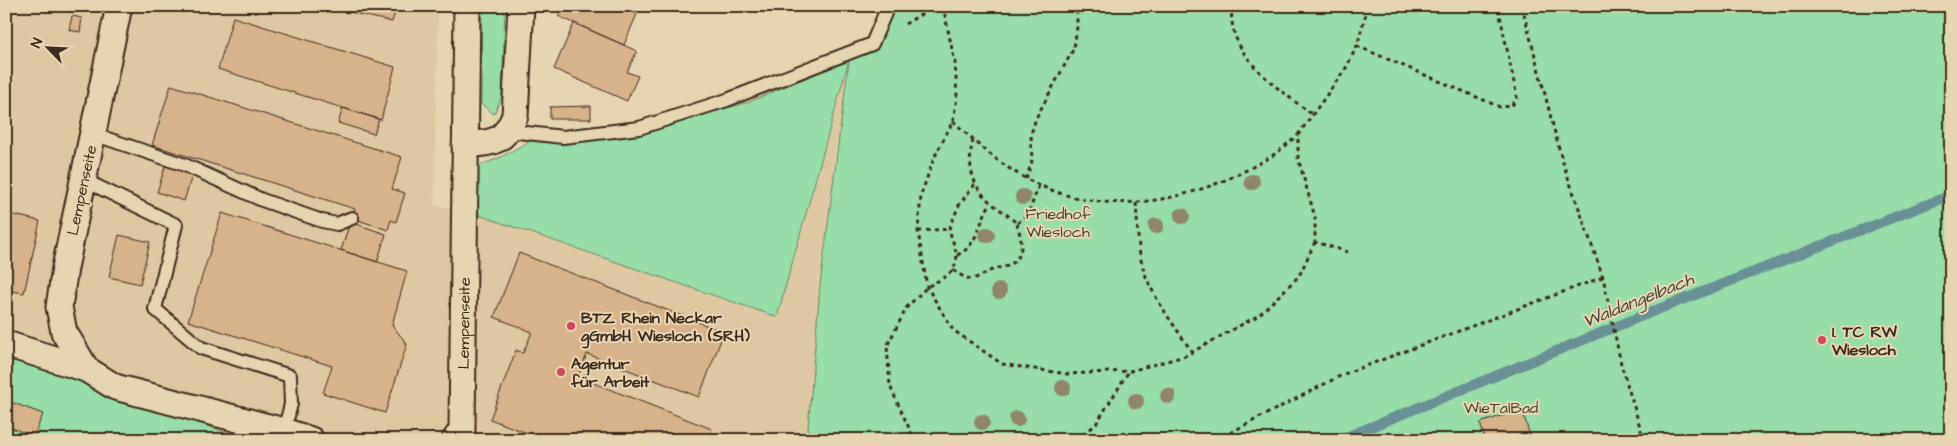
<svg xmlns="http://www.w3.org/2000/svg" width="1957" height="446" font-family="'Architects Daughter',sans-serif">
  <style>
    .built { fill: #dec8a2 }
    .green { fill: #97ddaa; stroke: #698464 }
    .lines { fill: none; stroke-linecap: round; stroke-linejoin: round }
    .stream { stroke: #699195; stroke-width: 10 }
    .building { fill: #d6b388; stroke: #3b2a1e }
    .lane-casing { stroke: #3b2a1e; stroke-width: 16 }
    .street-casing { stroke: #3b2a1e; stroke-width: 29 }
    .path { stroke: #3b2a1e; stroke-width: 3; stroke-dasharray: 4 4; stroke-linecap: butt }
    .lane { stroke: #e6d5b2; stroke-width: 12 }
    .street { stroke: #e6d5b2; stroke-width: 25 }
    .tree { fill: #90866c }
    .poi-dot { fill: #d1495b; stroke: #e6d5b2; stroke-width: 2 }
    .labels { text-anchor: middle; stroke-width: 4; stroke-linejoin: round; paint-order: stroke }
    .street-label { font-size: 16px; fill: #3b2a1e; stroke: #e6d5b2 }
    .park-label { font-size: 16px; fill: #494533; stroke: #e6d5b2 }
    .poi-label { font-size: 16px; font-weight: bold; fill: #3b2a1e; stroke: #e6d5b2; text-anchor: start }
    .water-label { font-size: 18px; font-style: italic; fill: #46443c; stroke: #e6d5b2 }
  </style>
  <rect width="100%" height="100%" fill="#e6d5b2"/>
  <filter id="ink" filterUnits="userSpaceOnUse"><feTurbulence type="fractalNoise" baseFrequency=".02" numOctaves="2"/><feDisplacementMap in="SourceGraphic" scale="10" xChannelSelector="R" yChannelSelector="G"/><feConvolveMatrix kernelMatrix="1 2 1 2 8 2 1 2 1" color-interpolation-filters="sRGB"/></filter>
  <g filter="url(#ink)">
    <!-- built -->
    <path class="built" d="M6,6H438L434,205L467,211L777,317L850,55L820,286L807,440H247L6,355Z"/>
    <!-- green -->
    <path class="green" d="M482,6H505L502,96L494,114L481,104Z
      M895,6H1951V440H807L820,286L849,60L777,317L467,211V171L501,157L530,141L583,139L646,131L749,102L822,71L850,55L874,47L885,29Z
      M6,355L247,440H6Z"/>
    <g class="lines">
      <!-- stream -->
      <path class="stream" d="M1339,440L1659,309L1951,195"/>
    </g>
    <!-- building -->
    <path class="building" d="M324,6H397L392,22Z
      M562,6H620L637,14L624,45L558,16Z
      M72,16L82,18L80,32L69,30Z
      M233,17L395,67L381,120L218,69Z
      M574,23L637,51L627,72L638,76L627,101L554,69Z
      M171,85L402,157L392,189L405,193L396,222L391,220L388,230L352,218L355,209L152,145Z
      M591,106V119H550V107Z
      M343,108L379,119L374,134L338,123Z
      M166,164L193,173L184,201L157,192Z
      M6,213L40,221L24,293L6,290Z
      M222,213L407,271L392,325L407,344L385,413L323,393L332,366L188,321Z
      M350,222L386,234L377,262L341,250Z
      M119,235L150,242L140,284L109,277Z
      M519,253L724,332L699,397L587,354L578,377L712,429L708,440H545L490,419L516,350L523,353L532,332L494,317Z
      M8,401L43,414L34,436L6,426Z
      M1522,409L1531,440H1485L1480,423Z"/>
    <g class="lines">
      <!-- lane casing -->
      <g class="lane-casing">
        <path id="lane" d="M509,131L563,137L639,128L727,100L872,44L888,6
          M93,134L185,165L262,200L322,221L337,224L352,218
          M84,180L176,225L155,309L201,348L290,376L291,404L284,431"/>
      </g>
      <!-- street casing -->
      <g class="street-casing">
        <g id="street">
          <path d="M119,6L65,268L59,307L64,332L86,369L115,387L284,431L311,440"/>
          <path d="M465,145C493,142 503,144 515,116L521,6"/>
          <path d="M6,344L86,369"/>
          <path id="s1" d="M455,440L462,430L467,6"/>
        </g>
      </g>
      <!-- path -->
      <path class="path" d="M943,6L955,63L957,97L953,121L934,158L921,195L918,231L927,287L953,330L1002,364L1067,374L1130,371L1185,356L1259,315L1299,276L1315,242
        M1232,6C1232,11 1231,17 1232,22C1236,62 1284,93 1313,115
        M1522,6L1562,160L1603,277L1621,364L1644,440
        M905,24L935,6
        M1357,46L1500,107L1512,106L1517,97L1498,6
        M953,121C975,142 1000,165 1027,179C1104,221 1193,202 1265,160C1277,154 1288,143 1298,135
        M973,140C967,163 971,185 989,201C999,210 1007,213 1017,224L1029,212L1039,185
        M1026,179L1032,161L1031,134L1036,118L1074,48L1077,27V6
        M1136,203C1138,224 1137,248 1143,268C1153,299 1175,326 1192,352
        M918,231L949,229
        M1348,252L1315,242V217L1298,158V135L1346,68L1357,46L1368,6
        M957,255C978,247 979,220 991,203
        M953,270C973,284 973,279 992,270C998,267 1006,268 1011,264C1026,254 1021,237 1017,224
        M918,440L913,437L890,386L887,346L907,307L927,287L945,277L953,270L956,262L957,255L949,229L959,205L975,184
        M1078,440L1096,424L1129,371
        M1216,440L1344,374L1603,277"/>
      <!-- lane -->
      <use href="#lane" class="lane"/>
      <!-- street -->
      <use href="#street" class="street"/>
    </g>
    <!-- trees -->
    <g class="tree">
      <circle cx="1252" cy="182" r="8"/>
      <circle cx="1023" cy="197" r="8"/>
      <circle cx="1182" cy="216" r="8"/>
      <circle cx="1156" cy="226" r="8"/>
      <circle cx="987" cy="235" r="8"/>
      <circle cx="999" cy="291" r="8"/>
      <circle cx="1063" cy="388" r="8"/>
      <circle cx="1168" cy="396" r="8"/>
      <circle cx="1136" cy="401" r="8"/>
      <circle cx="1017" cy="419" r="8"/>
      <circle cx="982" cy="422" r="8"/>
    </g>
  </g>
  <!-- markers -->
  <g class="poi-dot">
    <circle cx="571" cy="326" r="5"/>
    <circle cx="1822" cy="340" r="5"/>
    <circle cx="561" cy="372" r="5"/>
  </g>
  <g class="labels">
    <!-- street labels -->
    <g class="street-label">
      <text transform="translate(81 190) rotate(-78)" y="6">Lempenseite</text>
      <text dy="6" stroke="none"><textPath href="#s1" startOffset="119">Lempenseite</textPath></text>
    </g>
    <!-- park labels -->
    <g class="park-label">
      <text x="1058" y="219">Friedhof<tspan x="1058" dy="18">Wiesloch</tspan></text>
      <text x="1501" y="413">WieTalBad</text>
    </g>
    <!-- poi labels -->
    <g class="poi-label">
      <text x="581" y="323">BTZ Rhein Neckar<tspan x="581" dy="18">gGmbH Wiesloch (SRH)</tspan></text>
      <text x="1832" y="337">1. TC RW<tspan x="1832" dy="18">Wiesloch</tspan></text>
      <text x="571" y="369">Agentur<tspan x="571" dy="18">für Arbeit</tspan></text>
    </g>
    <!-- water labels -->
    <g class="water-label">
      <text transform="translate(1638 300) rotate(-22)" y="6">Waldangelbach</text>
    </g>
  </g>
  <!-- margin -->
  <rect width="1957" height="446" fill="none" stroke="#e6d5b2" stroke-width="25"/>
  <rect x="12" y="12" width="1932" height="421" fill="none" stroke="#3b2a1e" stroke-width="2" filter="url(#ink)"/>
  <!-- north arrow -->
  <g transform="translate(48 48) rotate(294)" stroke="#e6d5b2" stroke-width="4" paint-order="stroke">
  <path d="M0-4L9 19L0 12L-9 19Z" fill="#3b2a1e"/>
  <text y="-8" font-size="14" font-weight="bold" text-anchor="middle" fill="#3b2a1e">N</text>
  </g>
</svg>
